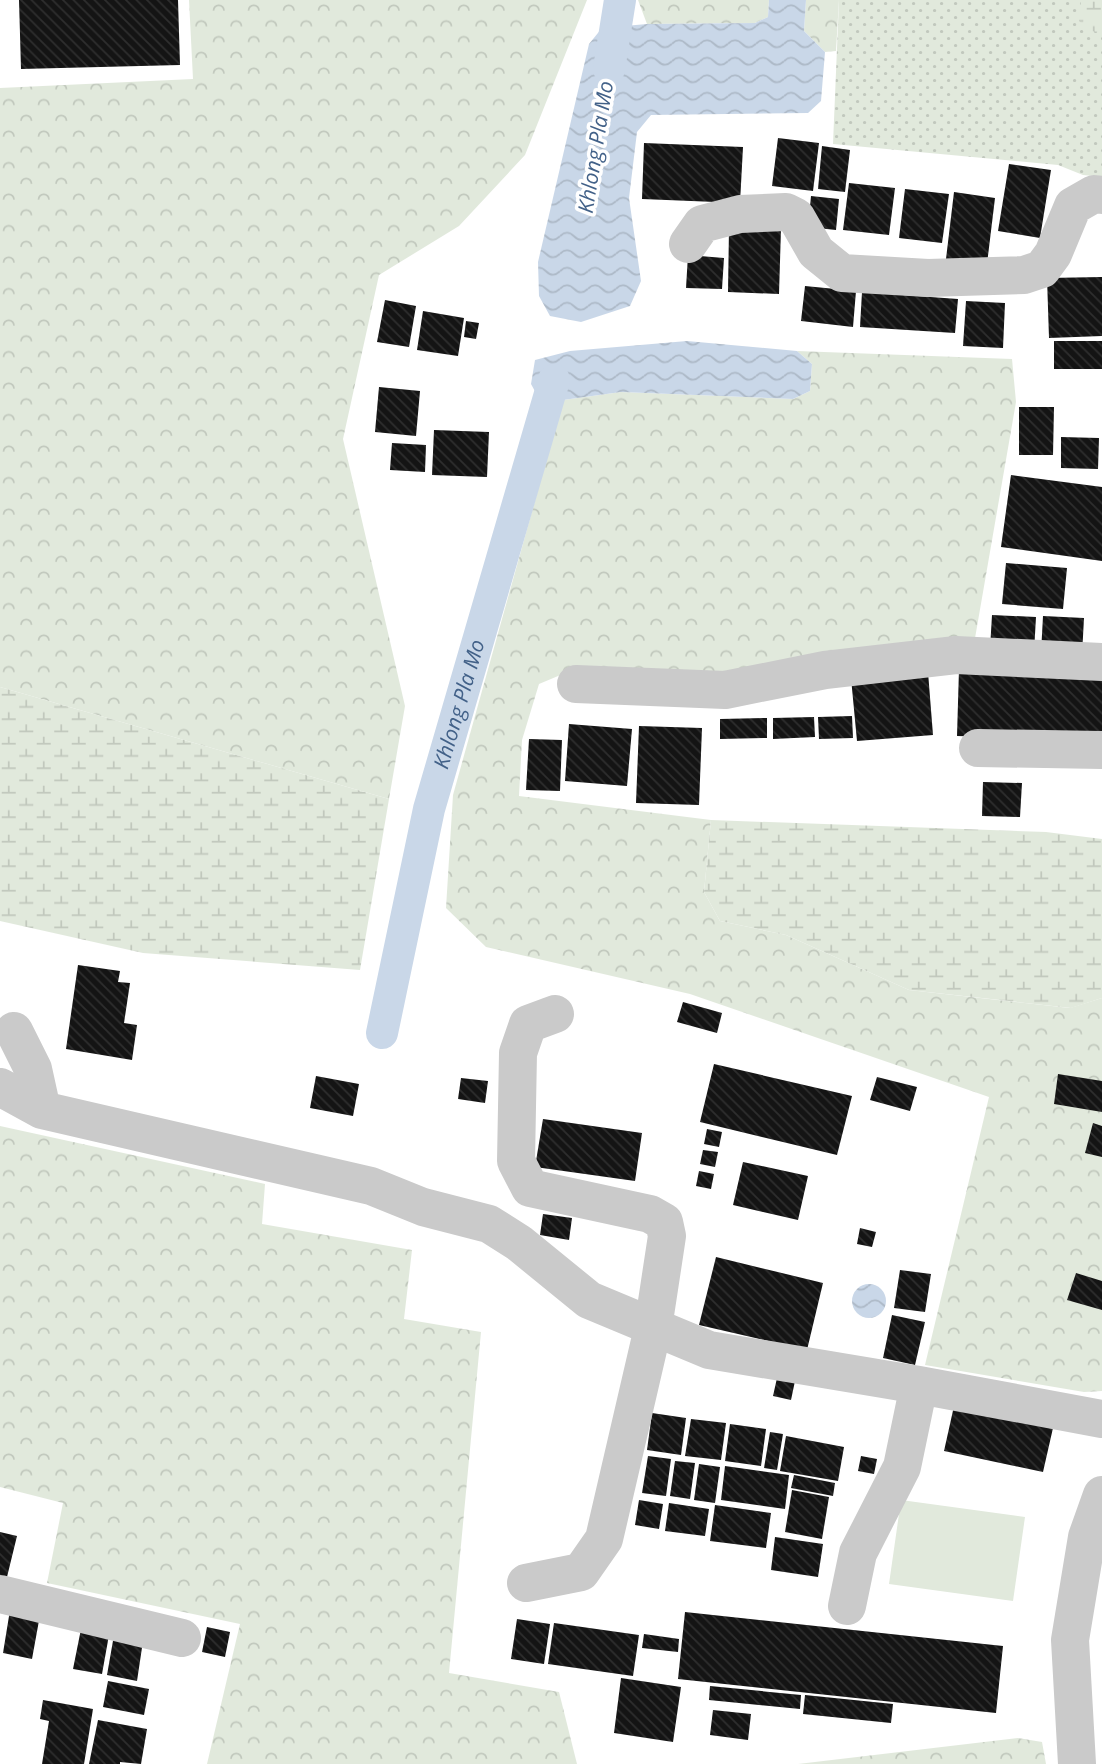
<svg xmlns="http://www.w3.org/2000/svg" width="1102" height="1764" font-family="'Open Sans',sans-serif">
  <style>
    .grass { fill: url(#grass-dots) }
    .forest { fill: url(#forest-crowns) }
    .wetland { fill: url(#wetland-marsh) }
    .pitch { fill: #e1e9dc }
    .water { fill: url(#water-waves) }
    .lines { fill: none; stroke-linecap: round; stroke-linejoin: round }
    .canal { stroke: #c9d7e8; stroke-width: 32 }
    .building { fill: url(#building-back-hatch) }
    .minor { stroke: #cacaca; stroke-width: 38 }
    .labels { text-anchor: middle; stroke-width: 7; stroke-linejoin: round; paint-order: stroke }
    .water-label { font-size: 21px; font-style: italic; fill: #426188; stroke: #fff }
  </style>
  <defs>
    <pattern id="grass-dots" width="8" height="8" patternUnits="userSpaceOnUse" patternTransform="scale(1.75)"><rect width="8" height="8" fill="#e1e9dc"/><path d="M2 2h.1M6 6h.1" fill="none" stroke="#c1c8bd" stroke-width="1.8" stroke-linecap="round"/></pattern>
    <pattern id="forest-crowns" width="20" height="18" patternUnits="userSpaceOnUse" patternTransform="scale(1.75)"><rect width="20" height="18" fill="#e1e9dc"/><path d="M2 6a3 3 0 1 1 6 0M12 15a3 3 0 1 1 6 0" fill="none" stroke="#c1c8bd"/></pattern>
    <pattern id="wetland-marsh" width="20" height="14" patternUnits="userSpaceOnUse" patternTransform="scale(1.75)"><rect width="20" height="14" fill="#e1e9dc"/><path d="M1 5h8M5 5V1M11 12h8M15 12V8" fill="none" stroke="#c1c8bd"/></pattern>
    <pattern id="water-waves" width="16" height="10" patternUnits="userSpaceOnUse" patternTransform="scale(1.75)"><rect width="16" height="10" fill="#c9d7e8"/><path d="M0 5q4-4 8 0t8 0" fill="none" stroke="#adb9c7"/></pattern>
    <pattern id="building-back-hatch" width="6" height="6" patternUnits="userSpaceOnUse" patternTransform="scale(1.75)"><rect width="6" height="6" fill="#141414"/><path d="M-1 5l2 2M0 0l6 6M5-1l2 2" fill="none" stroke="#2e2e2e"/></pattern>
  </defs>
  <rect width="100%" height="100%" fill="#fff"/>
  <!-- grass -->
  <path class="grass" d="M839,0H1102V177L1083,175L1058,165L833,144Z"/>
  <!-- forest -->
  <path class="forest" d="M189,0H587L525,155L459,226L379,275L343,439L405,706L389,799L0,687V88L193,79Z
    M638,0H769L768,17L755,23L647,24Z
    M806,0H839L836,51L825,52L804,31Z
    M797,351L1012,359L1016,402L974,644L724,678L570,671L539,684L522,740L519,796L711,820L704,892L720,921L786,935L909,990L1070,1008L1102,998V1391L1084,1392L925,1365L989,1097L690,994L486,947L446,908L453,795L563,400L621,392L793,399L810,391L812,364Z
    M0,1126L265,1184L262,1224L412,1250L404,1319L481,1332L449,1673L559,1692L577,1764H207L240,1624L47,1583L63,1503L0,1487Z
    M1018,1738L1042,1742L1046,1764H798Z"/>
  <!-- wetland -->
  <path class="wetland" d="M1102,0V32L1089,31L1079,21L1081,1Z
    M0,687L389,799L360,970L143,953L0,921Z
    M711,820L1046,832L1102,839V998L1071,1008L909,990L786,935L720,921L704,892Z"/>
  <!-- pitch -->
  <path class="pitch" d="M901,1500L1025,1517L1013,1601L889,1584Z"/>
  <!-- water -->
  <path class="water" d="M769,0H806L804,31L825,52L821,101L808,113L651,115L637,132L629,198L641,281L630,306L581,322L550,316L539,296L538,262L589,44L602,28L647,24L755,23L768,17Z
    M687,341L797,351L812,364L810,391L793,399L621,392L563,400L537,395L531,384L535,360L570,351Z
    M852 1301a17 17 0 1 1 34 0a17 17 0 1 1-34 0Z"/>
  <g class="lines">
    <!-- canal -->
    <g class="canal">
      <path d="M609,69L620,0"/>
      <path id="s1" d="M382,1033L429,809L554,380"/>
    </g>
  </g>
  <!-- building -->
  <path class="building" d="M19,0H178L180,65L21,69Z
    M778,138L819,143L813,191L772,186Z
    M644,143L743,147L740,203L642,199Z
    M822,146L850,150L845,192L818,189Z
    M1009,164L1051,170L1040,238L998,231Z
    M849,183L895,188L889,235L843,230Z
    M905,189L949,194L942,243L899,238Z
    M954,192L995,198L987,264L946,259Z
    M811,196L839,199L836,230L808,227Z
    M729,228L781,229L779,294L728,292Z
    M688,255L724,258L722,289L686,288Z
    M1102,277V336L1049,338L1047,278Z
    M805,286L856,291L853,327L801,321Z
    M862,292L958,299L955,333L860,327Z
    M385,300L416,306L409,347L377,342Z
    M966,301L1005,303L1003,348L963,346Z
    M423,311L464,318L458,356L417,350Z
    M466,321L479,323L476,339L464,337Z
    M1054,341H1102V369H1054Z
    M379,387L420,391L416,436L375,432Z
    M1019,407H1054L1053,455H1019Z
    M434,430L489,432L487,477L432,475Z
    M1061,437L1099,438L1098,469L1061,468Z
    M392,443L426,445L425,472L390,470Z
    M1011,475L1102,487V561L1001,547Z
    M1006,563L1067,568L1063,609L1002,604Z
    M992,615L1036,617L1034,652L990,649Z
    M1043,616L1084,618L1082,655L1041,653Z
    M959,669L1102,673V740L957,736Z
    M928,672L933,735L857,741L851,678Z
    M852,716L853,738L819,739L818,717Z
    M814,717L815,737L773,739V718Z
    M767,718V738L720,739V719Z
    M569,724L632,729L627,786L565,781Z
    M639,726L702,728L699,805L636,803Z
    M529,739L562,740L560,791L526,790Z
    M983,782L1022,783L1020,817L982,816Z
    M78,965L120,971L118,982L130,983L124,1023L137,1025L132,1060L66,1049Z
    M683,1002L722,1013L717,1033L677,1022Z
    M714,1064L852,1096L837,1155L700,1122Z
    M1058,1074L1102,1081V1112L1054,1104Z
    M316,1076L359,1084L353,1116L310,1108Z
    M877,1077L917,1087L910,1111L870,1100Z
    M461,1078L488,1081L485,1103L458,1099Z
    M543,1119L642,1133L635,1181L535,1167Z
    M1093,1123L1102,1126V1157L1085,1153Z
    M707,1129L722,1132L719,1147L704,1144Z
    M703,1150L718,1152L715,1167L700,1164Z
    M743,1162L808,1176L798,1220L733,1205Z
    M699,1171L714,1174L711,1189L696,1186Z
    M543,1214L572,1218L569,1240L540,1235Z
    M860,1228L876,1232L872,1247L857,1244Z
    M716,1257L823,1283L807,1350L699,1325Z
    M900,1270L931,1274L925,1312L894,1308Z
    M1076,1273L1102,1281V1310L1067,1300Z
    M892,1315L925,1322L915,1365L883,1358Z
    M777,1378L795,1381L791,1400L773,1396Z
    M954,1406L1053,1428L1043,1472L944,1451Z
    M652,1413L686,1418L681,1455L647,1450Z
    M691,1419L726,1423L721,1460L685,1456Z
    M730,1424L766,1429L761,1466L725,1461Z
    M770,1432L783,1434L777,1470L764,1468Z
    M786,1436L844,1447L838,1481L780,1471Z
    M648,1456L671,1459L666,1496L642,1493Z
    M861,1456L877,1459L874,1474L858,1471Z
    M675,1461L695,1463L690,1499L670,1496Z
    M699,1464L720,1467L715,1503L694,1500Z
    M725,1466L789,1475L785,1509L721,1500Z
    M794,1475L835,1483L833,1496L791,1488Z
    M792,1490L829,1497L822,1539L785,1532Z
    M639,1500L663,1504L659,1529L635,1525Z
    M669,1503L709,1509L705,1536L665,1531Z
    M715,1505L771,1513L766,1548L710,1541Z
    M0,1532L17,1536L7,1577L0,1576Z
    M775,1537L823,1544L818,1577L771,1570Z
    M10,1610L40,1615L32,1659L3,1653Z
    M685,1612L1003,1646L996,1713L678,1679Z
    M517,1619L550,1624L544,1664L511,1659Z
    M554,1623L639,1635L633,1676L548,1664Z
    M207,1627L230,1632L225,1657L202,1652Z
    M81,1629L109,1635L102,1674L73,1669Z
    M644,1634L679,1639L678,1652L642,1648Z
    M114,1635L143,1641L137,1681L107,1675Z
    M621,1678L681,1687L673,1742L614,1733Z
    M108,1681L149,1689L144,1715L103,1707Z
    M710,1686L801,1695L800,1709L709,1700Z
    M805,1695L893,1704L891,1723L803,1714Z
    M43,1700L93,1709L84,1764H42L49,1721L40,1719Z
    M713,1710L751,1714L748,1740L710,1735Z
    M98,1720L147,1729L141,1764L120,1762V1764H89Z"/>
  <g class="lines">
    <!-- minor -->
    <path class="minor" d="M688,244L702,224L740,214L786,212L796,217L816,252L842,273L928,278L1024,275L1042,269L1053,254L1073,206L1094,194L1102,195
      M576,684L725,690L825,670L956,655L1102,662
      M978,748L1102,750
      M14,1031L33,1069L42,1110
      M0,1087L42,1110L371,1186L423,1207L489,1224L519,1243L589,1300L709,1350L919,1385L1102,1419
      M526,1583L581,1572L604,1539L653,1328L667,1236L664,1222L650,1214L530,1188L516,1161L518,1053L528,1024L555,1014
      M0,1594L182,1638
      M847,1606L858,1553L902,1467L919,1385
      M1077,1764L1070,1640L1087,1537L1102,1495"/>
  </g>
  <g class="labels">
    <!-- water labels -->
    <g class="water-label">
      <text transform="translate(596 147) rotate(-81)" y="7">Khlong Pla Mo</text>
      <text dy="7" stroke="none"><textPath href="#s1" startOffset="338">Khlong Pla Mo</textPath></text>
    </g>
  </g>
</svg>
